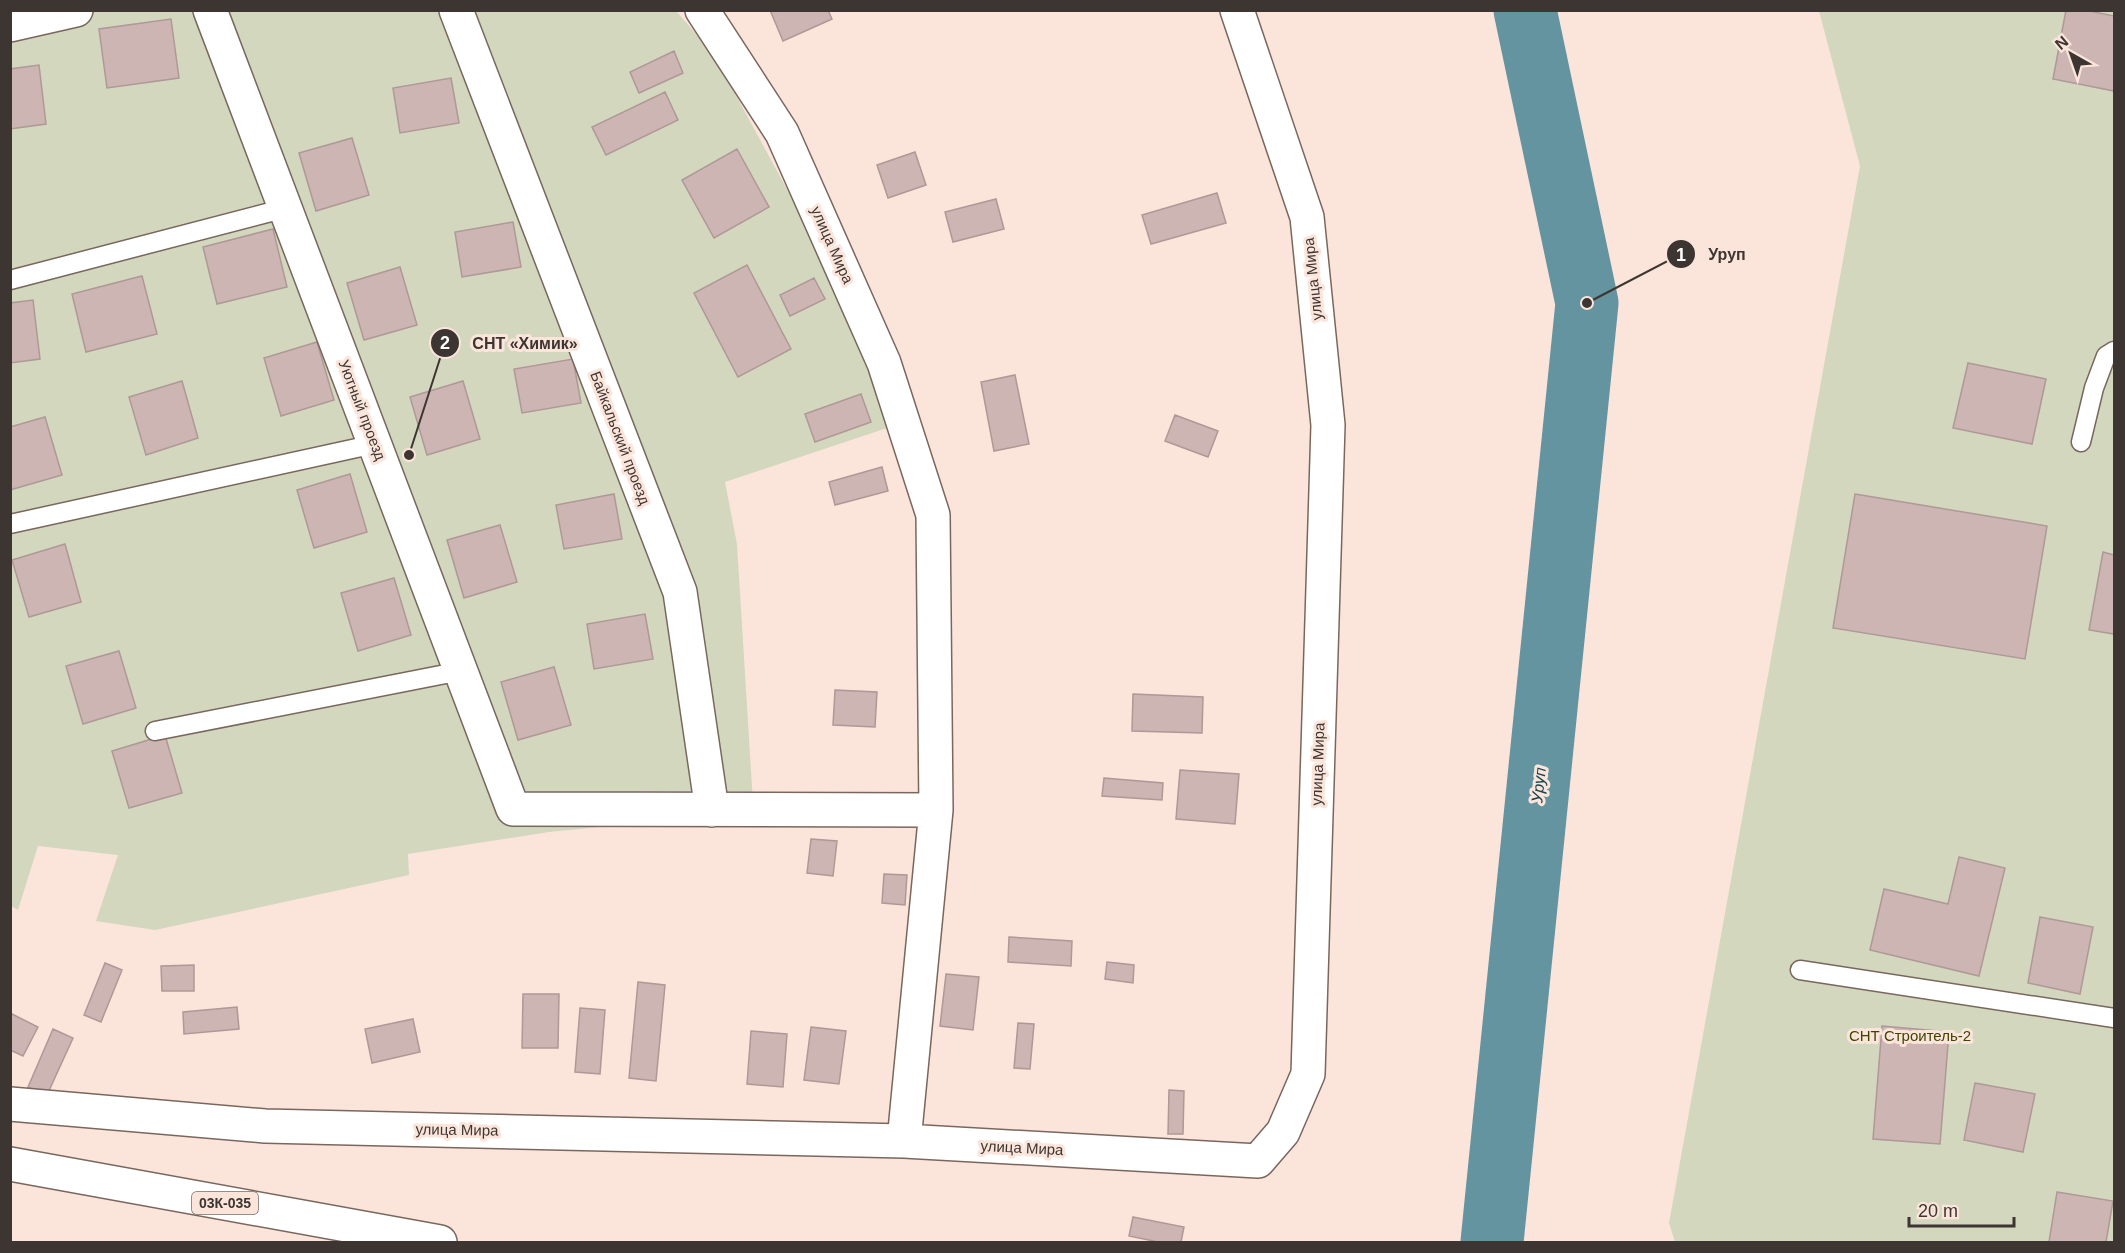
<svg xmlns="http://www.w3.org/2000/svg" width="2125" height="1253" font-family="Arial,sans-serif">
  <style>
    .green { fill: #d2d7be }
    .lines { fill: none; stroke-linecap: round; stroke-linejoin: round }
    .river { stroke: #6494a0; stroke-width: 63 }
    .building { fill: #ccb5b2; stroke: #af9896; stroke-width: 1.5 }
    .lane-casing { stroke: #79675e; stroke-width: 21 }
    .street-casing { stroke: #79675e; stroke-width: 36 }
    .primary-casing { stroke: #79675e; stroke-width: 36 }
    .lane { stroke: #fff; stroke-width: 18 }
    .street { stroke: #fff; stroke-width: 33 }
    .primary { stroke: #fff; stroke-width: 33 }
    .labels { text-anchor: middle; stroke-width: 6; stroke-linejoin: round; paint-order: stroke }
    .shield { fill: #fbe5db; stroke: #766a64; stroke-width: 1.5 }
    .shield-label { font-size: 14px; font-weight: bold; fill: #3d3531 }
    .street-label { font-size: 15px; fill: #3d3531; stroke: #fbe5db }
    .park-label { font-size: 15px; fill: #3d4500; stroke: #fbe5db }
    .water-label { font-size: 16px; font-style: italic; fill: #14414b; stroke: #fbe5db }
    .leader { fill: none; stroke: #3d3531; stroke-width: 2 }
    .callout-dot { fill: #3d3531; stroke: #fbe5db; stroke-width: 2 }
    .mark-label { font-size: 18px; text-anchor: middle; font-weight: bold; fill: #fff }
    .callout-label { font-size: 16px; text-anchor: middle; font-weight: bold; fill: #3d3531; stroke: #fbe5db; stroke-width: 6; stroke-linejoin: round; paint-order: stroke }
  </style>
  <rect width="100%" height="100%" fill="#fbe5db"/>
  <!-- green -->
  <path class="green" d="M11,11H676L713,53L828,265L890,427L725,482L737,544L754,819L691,818L549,832L408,854L409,875L155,930L96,921L118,855L38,846L18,910L11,906Z
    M1819,11H2114V1242H1675L1669,1223L1860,166Z"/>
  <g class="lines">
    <!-- river -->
    <path class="river" d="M1492,1242L1587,303L1525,10"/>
  </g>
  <!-- building -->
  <path class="building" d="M770,10H828L832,19L783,41Z
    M2066,10H2085L2114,16V91L2053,79Z
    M171,19L179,78L107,88L99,29Z
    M674,51L683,73L639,93L630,72Z
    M39,65L46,124L10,129V69Z
    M451,78L459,123L400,133L393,88Z
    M665,92L678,120L606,155L592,127Z
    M352,138L369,195L316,211L299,153Z
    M737,149L769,207L714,238L682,180Z
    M915,152L926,185L888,198L877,165Z
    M1217,193L1226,223L1151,244L1142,215Z
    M996,199L1004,229L953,242L945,212Z
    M513,222L521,267L462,277L455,232Z
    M273,229L287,287L217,304L203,247Z
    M747,265L791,349L738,377L694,293Z
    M400,267L417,325L364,340L347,283Z
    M142,276L157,334L86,352L72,294Z
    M814,278L825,299L790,316L780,295Z
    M33,300L40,359L10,363V303Z
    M317,342L334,400L281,416L264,358Z
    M573,359L581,403L522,413L514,369Z
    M1968,363L2046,379L2032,444L1953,428Z
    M1015,375L1029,444L994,451L981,382Z
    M182,381L198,438L146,455L129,397Z
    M463,381L480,439L427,455L410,397Z
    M861,394L871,422L815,442L805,414Z
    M1175,415L1218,431L1208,457L1165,441Z
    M45,417L62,475L10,490V427Z
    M882,467L888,491L835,505L829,482Z
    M350,474L367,532L314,548L297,490Z
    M614,494L622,539L564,549L556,505Z
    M1855,494L2047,526L2025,659L1833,628Z
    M500,525L517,582L464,598L447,540Z
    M65,544L81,602L29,617L12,560Z
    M2103,552L2114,555V634L2089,630Z
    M394,578L411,635L358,651L341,593Z
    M645,614L653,659L594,669L587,624Z
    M119,651L136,708L83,724L66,666Z
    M554,667L571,725L518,740L501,682Z
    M835,690L877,692L875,727L833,725Z
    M1133,694L1203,697L1202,733L1132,731Z
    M165,735L182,793L129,808L112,751Z
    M1180,770L1239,774L1235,824L1176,819Z
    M1104,778L1163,783L1162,800L1102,796Z
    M811,839L837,841L833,876L807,873Z
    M1959,857L2005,868L1979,976L1870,950L1884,889L1948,904Z
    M884,874L907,875L905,905L882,903Z
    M2040,917L2093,927L2080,994L2028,983Z
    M1009,937L1072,941L1071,966L1008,962Z
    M1107,962L1134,965L1133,983L1105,979Z
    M105,963L122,970L101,1022L84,1015Z
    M194,965V991H162L161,966Z
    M946,974L979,977L973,1030L940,1026Z
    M638,982L665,985L656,1081L629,1078Z
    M523,994H559L558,1048H522Z
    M237,1007L239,1029L184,1034L183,1012Z
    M580,1008L605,1010L600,1074L575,1072Z
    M10,1013L38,1027L23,1056L10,1050Z
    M413,1019L420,1052L372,1063L365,1029Z
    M1018,1023L1034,1024L1030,1069L1014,1068Z
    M1882,1026L1949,1032L1940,1144L1873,1139Z
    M811,1027L846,1031L839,1084L804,1080Z
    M53,1029L73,1038L47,1095L28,1087Z
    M751,1031L787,1034L783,1087L747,1084Z
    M1975,1083L2035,1094L2023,1152L1964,1140Z
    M1169,1090L1184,1091L1183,1134H1168Z
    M2057,1192L2113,1201L2106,1242H2049Z
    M1133,1217L1184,1227L1181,1242H1158L1129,1236Z"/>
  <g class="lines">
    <!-- lane casing -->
    <g class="lane-casing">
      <path id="lane" d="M10,280L286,208
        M2081,442L2094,388L2106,356L2114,351
        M10,524L375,444
        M155,731L461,671
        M1800,970L2114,1018"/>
    </g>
    <!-- street casing -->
    <g class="street-casing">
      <path id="street" d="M210,10L513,809L936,810
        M456,10L680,592L712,810
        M702,10L782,133L884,363L933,515L936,810L904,1141
        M10,25L76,10
        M10,1104L265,1126L904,1141L1258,1161L1283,1132L1308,1074L1328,425L1307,217L1237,10"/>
    </g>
    <!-- primary casing -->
    <g class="primary-casing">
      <path id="primary" d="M10,1164L440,1242"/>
    </g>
    <!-- lane -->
    <use href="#lane" class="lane"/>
    <!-- street -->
    <use href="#street" class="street"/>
    <!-- primary -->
    <use href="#primary" class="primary"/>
  </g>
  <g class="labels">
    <!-- shield labels -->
    <rect class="shield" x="192" y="1192" width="66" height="22" rx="4.5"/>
    <g class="shield-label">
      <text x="225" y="1208">03К-035</text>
    </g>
    <!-- street labels -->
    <g class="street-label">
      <text transform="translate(832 245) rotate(66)" y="5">улица Мира</text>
      <text transform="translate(1313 279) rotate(-96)" y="5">улица Мира</text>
      <text transform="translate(362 410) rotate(69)" y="5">Уютный проезд</text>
      <text transform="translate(620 438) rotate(69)" y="5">Байкальский проезд</text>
      <text transform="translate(1318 764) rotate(-88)" y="5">улица Мира</text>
      <text transform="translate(457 1130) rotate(1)" y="5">улица Мира</text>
      <text transform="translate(1022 1148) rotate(3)" y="5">улица Мира</text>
    </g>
    <!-- park labels -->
    <g class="park-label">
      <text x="1910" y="1041">СНТ Строитель-2</text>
    </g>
    <!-- water labels -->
    <g class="water-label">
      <text transform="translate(1538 785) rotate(-84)" y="6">Уруп</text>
    </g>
  </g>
  <!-- callouts -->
  <path class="leader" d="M1587 303L1681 254M409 455L445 343"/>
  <g class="callout-dot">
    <circle cx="1587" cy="303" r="6"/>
    <circle cx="409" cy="455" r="6"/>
    <circle cx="1681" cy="254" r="15"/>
    <circle cx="445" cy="343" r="15"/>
  </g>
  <g class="mark-label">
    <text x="1681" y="261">1</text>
    <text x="445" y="349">2</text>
  </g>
  <g class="callout-label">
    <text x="1727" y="260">Уруп</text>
    <text x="525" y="349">СНТ «Химик»</text>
  </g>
  <!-- border -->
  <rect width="2125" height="1253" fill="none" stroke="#3d3531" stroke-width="24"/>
  <!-- north arrow -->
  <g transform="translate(2071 54) rotate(320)" stroke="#fbe5db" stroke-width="4.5" paint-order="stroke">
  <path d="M0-4.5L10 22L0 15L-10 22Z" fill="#3d3531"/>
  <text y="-9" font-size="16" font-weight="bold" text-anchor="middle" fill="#3d3531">N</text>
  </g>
  <!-- scale -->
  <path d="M1909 1217v9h105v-9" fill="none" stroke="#3d3531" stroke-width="3"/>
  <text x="1918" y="1217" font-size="18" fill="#3d3531" stroke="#fbe5db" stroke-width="4.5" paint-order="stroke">20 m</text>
</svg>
